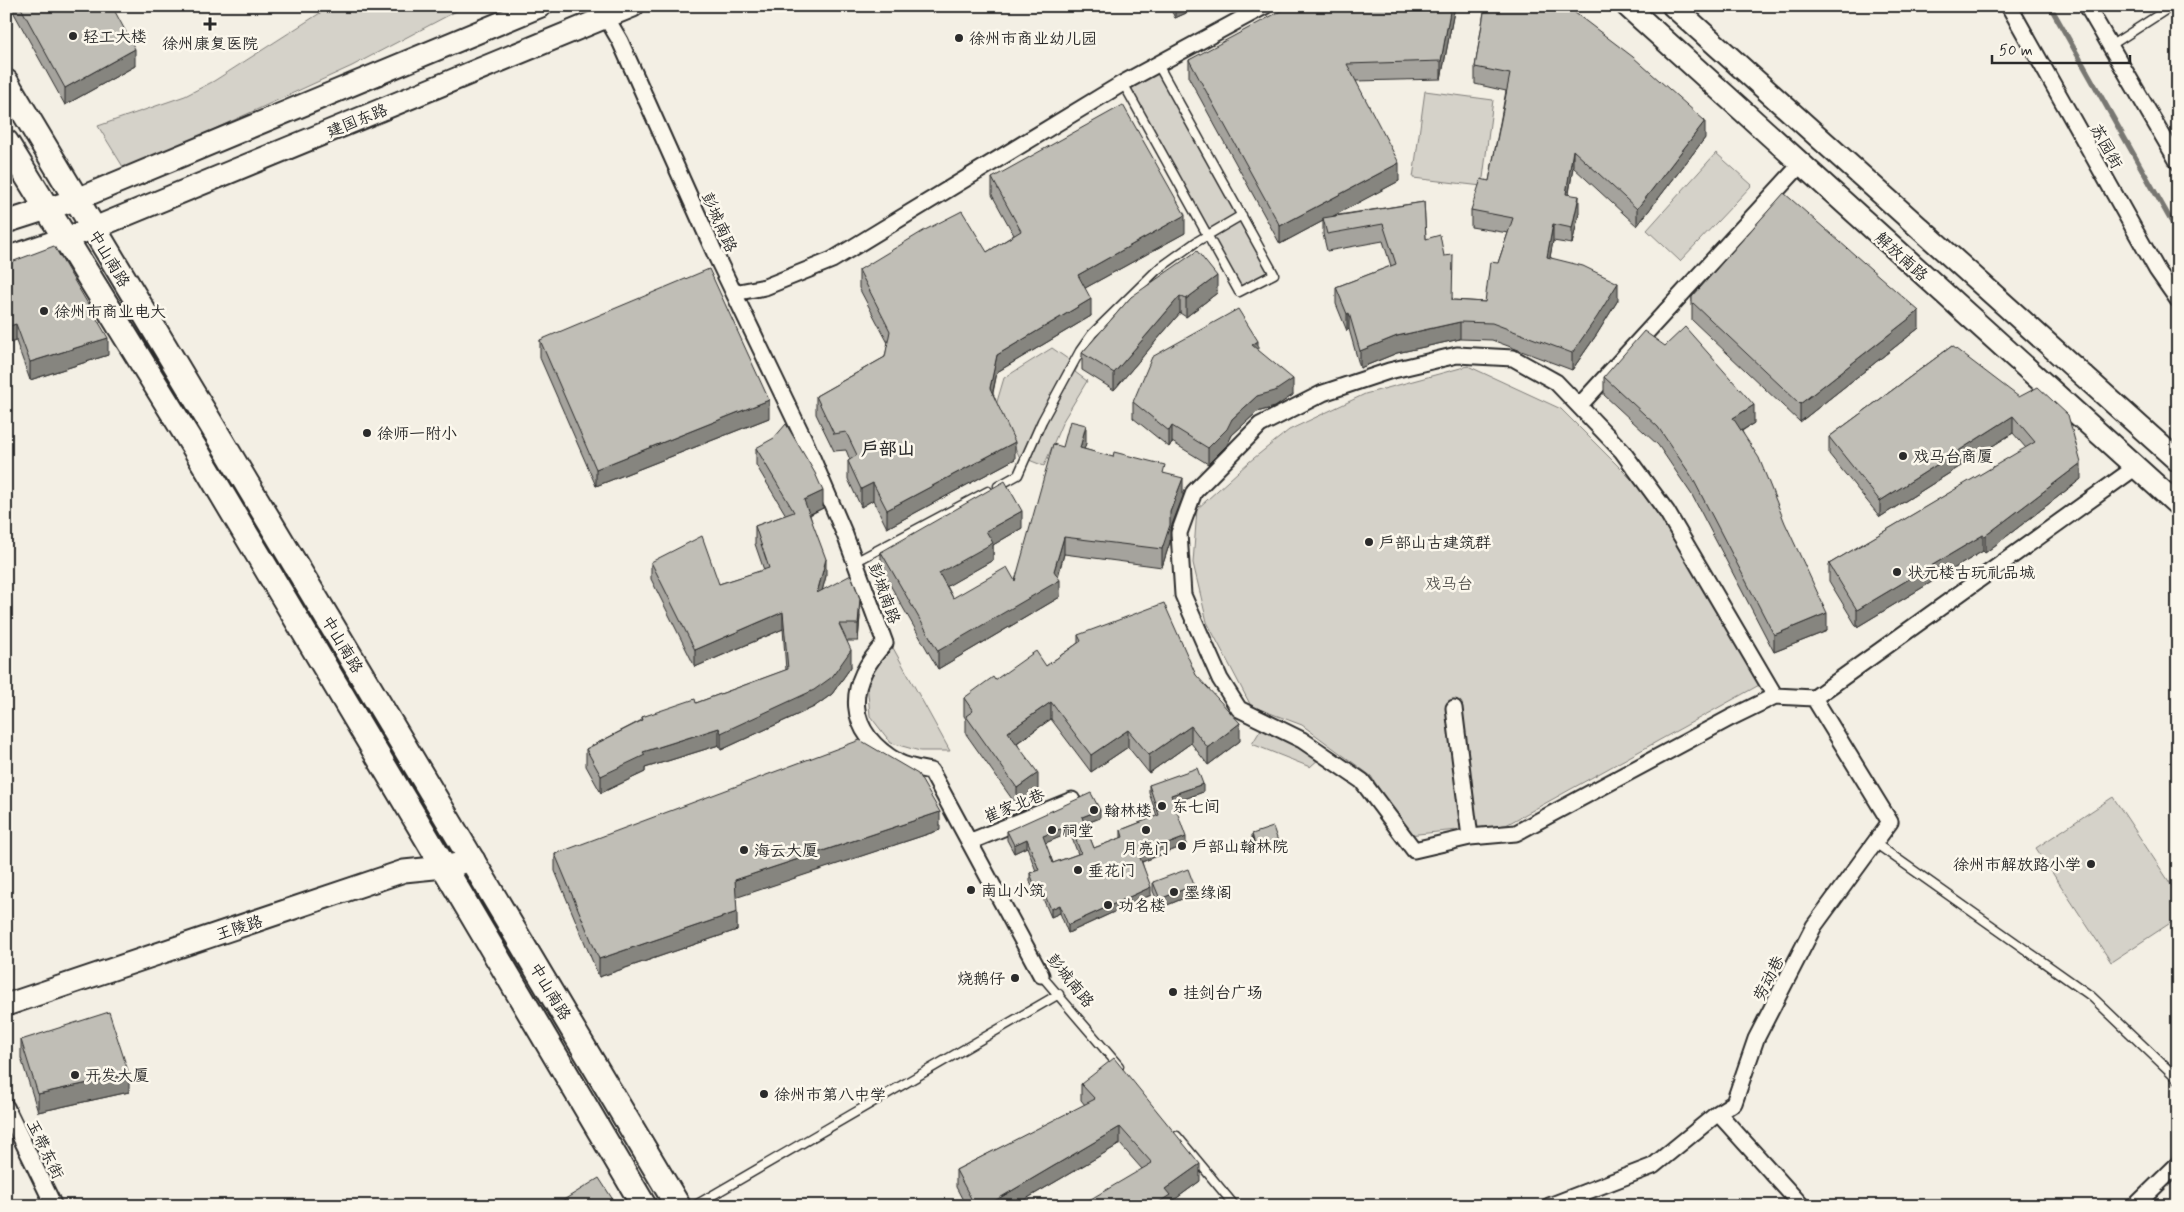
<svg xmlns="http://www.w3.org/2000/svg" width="2184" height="1212" font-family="Mynerve,'LXGW WenKai TC',sans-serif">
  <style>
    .green { fill: #d5d2c9; stroke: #807e7a }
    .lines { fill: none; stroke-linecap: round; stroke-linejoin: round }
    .stream { stroke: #787772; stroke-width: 5.5 }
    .lane-casing { stroke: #2b2b2b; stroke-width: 11 }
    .street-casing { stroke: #2b2b2b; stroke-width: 19 }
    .secondary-casing { stroke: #2b2b2b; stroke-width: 25 }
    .primary-casing { stroke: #2b2b2b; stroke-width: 28 }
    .lane { stroke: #fbf7ec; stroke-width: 8 }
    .street { stroke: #fbf7ec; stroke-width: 15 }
    .secondary { stroke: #fbf7ec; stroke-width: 21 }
    .primary { stroke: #fbf7ec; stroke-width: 24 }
    .wall { fill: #a5a39d; stroke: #2b2b2b; fill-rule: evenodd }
    .shaded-wall { fill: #86857f; stroke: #2b2b2b }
    .building { fill: #c0beb6; stroke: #2b2b2b; fill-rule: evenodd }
    .poi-dot { fill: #2b2b2b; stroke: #fbf7ec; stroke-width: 2 }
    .labels { text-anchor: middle; stroke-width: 5; stroke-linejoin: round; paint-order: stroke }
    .poi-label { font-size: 16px; fill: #2b2b2b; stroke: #fbf7ec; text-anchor: start }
    .street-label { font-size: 16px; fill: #2b2b2b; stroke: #fbf7ec }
    .park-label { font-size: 16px; fill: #565552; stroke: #fbf7ec }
    .neighbourhood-label { font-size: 18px; font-weight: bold; fill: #2b2b2b; stroke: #fbf7ec }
  </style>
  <rect width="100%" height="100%" fill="#f3efe4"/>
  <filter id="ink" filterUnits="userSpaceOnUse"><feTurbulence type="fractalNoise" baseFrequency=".02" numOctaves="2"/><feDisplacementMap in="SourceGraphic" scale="10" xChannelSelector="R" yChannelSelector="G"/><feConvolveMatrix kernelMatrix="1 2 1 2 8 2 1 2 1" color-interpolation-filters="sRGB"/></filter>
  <g filter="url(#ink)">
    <!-- green -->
    <path class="green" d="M331,6H466L352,66L125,170L98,126L185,96L214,81Z
      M1161,70L1274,274L1239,292L1126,89Z
      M1425,91L1493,100L1482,186L1413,178Z
      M1716,153L1752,185L1680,261L1647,230Z
      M1052,348L1078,366L1075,372L1087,381L1063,421L1044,466L1019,456L996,405L1004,378Z
      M1468,366L1561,409L1634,482L1682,548L1761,684L1506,825L1408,835L1371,776L1302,725L1251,706L1207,622L1193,563L1197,509L1249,462L1289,430L1365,394Z
      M892,646L950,751H920L891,743L870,716L867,682Z
      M1263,726L1320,758L1310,767L1252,744Z
      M2113,797L2178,895V918L2111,962L2036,848Z"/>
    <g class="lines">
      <!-- stream -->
      <path class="stream" d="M2050,6L2178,233"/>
      <!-- lane casing -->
      <g class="lane-casing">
        <path id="lane" d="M2110,46L2172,6
          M1123,83L1239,292L1274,274L1157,63
          M998,486L1018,475L1042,421L1080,351L1092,334L1157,270L1196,242L1242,215
          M855,562L988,491
          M1875,843L2091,996L2178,1079
          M1041,975L1119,1066
          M1177,1136L1235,1206
          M694,1206L1059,994"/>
      </g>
      <!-- street casing -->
      <g class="street-casing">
        <path id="street" d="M2009,6L2157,270L2178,300
          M2087,6L2178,162
          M606,17L620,41L717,258L804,439L845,535L885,643C845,685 845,731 898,762C907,767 921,769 931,771L1041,975
          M734,293L765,287L832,260L1123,83L1265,6
          M1579,406L1800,165
          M1775,696L1667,512L1622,451L1556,382L1513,358L1457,355L1389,371L1323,393L1260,425L1194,492L1179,533L1183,595L1220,679L1239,709L1302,740L1362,781L1414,850L1470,837L1516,833L1730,718L1775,696L1814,698L2136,467
          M1454,708L1470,837
          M969,842L1072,800
          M6,1107L54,1206
          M1718,1113L1802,1206
          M1549,1206L1653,1166L1718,1113L1734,1103L1756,1039L1814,926L1890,822L1814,698
          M2135,1206L2178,1164"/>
      </g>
      <!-- secondary casing -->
      <g class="secondary-casing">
        <path id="secondary" d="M1627,6L2178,505
          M1673,6L2178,461
          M6,222L75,200L541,6
          M6,258L92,229L633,6
          M6,1005L404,871L444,867L474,860"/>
      </g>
      <!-- primary casing -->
      <g class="primary-casing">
        <path id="primary" d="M6,82C230,457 456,830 678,1206
          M6,142L197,452L444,867L644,1206"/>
      </g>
      <!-- lane -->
      <use href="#lane" class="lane"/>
      <!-- street -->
      <use href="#street" class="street"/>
      <!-- secondary -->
      <use href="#secondary" class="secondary"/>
      <!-- primary -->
      <use href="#primary" class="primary"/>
    </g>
    <!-- wall -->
    <path class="wall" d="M10,6H112L135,66L65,105Z
      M1169,6H1202L1175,18Z
      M1325,6H1455L1441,79L1356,81L1399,181L1332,216L1424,202L1426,239L1453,300L1485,302L1508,233L1471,227V210L1489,181L1506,91L1475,84V67L1485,6L1705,138L1637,226L1573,167L1569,194L1579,213L1572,244L1553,241L1550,257L1618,300L1597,334L1572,370L1492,340L1460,339L1397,353L1360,368L1349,329L1347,331L1336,304V287L1391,266L1383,241L1327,251L1323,234V221L1280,244L1189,78V60L1318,10Z
      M992,178L1185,233L1085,288L1091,316L997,372L993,393L1015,459L887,528L873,500L861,507L848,479V461L850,460L846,450L834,451L816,414V396L885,357L888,343L859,288V270L987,252L1014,235L992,195Z
      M6,264L108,355L30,380L16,341Z
      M1217,293L1186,317L1180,313L1114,390L1082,370V353L1131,297Z
      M1692,297L1919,328L1800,422L1692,320Z
      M540,340L769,418L596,486L540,358Z
      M1952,346L2081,479L1985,553L1983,551L1857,627L1829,581V564L2026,448L2013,433L1880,517L1829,454V437Z
      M1258,350L1293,395L1275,407L1257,412L1232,435L1227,445L1208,464L1172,442L1169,447L1133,418V402Z
      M1604,377L1754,423L1742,431L1827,631L1774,652L1692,495L1658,445L1604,395Z
      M1086,443L1084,449L1165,474L1183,496L1170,530V542L1162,567L1064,554L1058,577L1060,597L938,669L881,569V552L1022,528L993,545V560L947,586L953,598L1015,581L1063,447Z
      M756,448L823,508L810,515L826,576L822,591L860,616L858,641H847L851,667L832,694L814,707L721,750L719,745L645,768V772L601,793L586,766V749L642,720V717L696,703L786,670L783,629L695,667L651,579V562L719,584L764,570L755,544V526L786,515L756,465Z
      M1078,635L1196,675L1240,741L1208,765L1191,743L1149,773L1128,747L1091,772L1051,719L1017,743L1038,791L1017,806L966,734V719L964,716V698L995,680L1046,666L1078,643Z
      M1149,785L1203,792L1173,803L1186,845L1142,862L1151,895L1068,933L1060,913L1051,917L1040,892L1035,895L1030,881V873L1036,871L1027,847L1014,853L1007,840V831L1100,818L1084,824L1094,848L1121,838V830L1157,816L1149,793ZM1070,833L1078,854L1053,863L1045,843Z
      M940,830L736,897L737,930L599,977L555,871V854Z
      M1252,834L1278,845L1256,853L1252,838Z
      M1153,882L1194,894L1160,908L1153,891Z
      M21,1040L129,1092L38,1112L21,1058Z
      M1081,1084L1200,1181L1170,1203V1206L1142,1169L1120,1144L1014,1206H966L956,1187V1170L1085,1105L1081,1100Z"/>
    <!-- shaded-wall -->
    <path class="shaded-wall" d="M1175,6H1202L1175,18Z
      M1451,6H1455L1441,79V61Z
      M135,49V66L65,105V88Z
      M1705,121V138L1637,226V209Z
      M1573,150V167L1566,211V194Z
      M1399,163V181L1324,221L1323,218V221L1280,244V226Z
      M1579,196V213L1572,244V228Z
      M1185,215V233L1078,292V275Z
      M1553,224V241L1547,273V257Z
      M1217,276V293L1186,317V299Z
      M1618,283V300L1597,334L1572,370V353Z
      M1180,296V313L1114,390V373Z
      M1091,299V316L997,372L990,405V388L997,355Z
      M1919,311V328L1800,422V404Z
      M1349,313V329L1347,331V314Z
      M1460,322V339L1397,353L1360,368V351L1397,336Z
      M16,324V341L6,344V327Z
      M108,338V355L30,380V362Z
      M1258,341V357L1252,345Z
      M1293,379V395L1275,407L1257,412L1232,435L1227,445L1208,464V448L1232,419L1257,396Z
      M769,400V418L596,486V469Z
      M1754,405V423L1733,436V418Z
      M2013,416V433L1880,517V501Z
      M1086,425V443L1080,466V448Z
      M1172,426V442L1169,447V431Z
      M1015,442V459L887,528V510Z
      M2081,463V479L1985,553V536Z
      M1183,478V496L1170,530V542L1162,567V549L1170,512Z
      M873,483V500L861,507V489Z
      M823,491V508L804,517V500Z
      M1022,511V528L993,545V560L939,591V573L986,531Z
      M1983,535V551L1857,627V610Z
      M1064,537V554L1056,582L1060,580V597L938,669V651L1054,571Z
      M826,559V576L817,610V593Z
      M860,599V616L858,641V624Z
      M783,612V629L695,667V650Z
      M1827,613V631L1774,652V635Z
      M851,650V667L832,694L814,707L721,750V733Z
      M1051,702V719L1008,749V732Z
      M1240,723V741L1208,765V748Z
      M1191,726V743L1149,773V755Z
      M719,728V745L645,768V772L601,793V776L643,752Z
      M1128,730V747L1091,772V755Z
      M1038,773V791L1017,806V788Z
      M1203,784V792L1171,804V795Z
      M1100,810V818L1082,825V817Z
      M940,812V830L735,898V880Z
      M1070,825V833L1043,844V836Z
      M1186,837V845L1139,863V855Z
      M1027,839V847L1014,853V845Z
      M1278,841V845L1256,853V848Z
      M1040,884V892L1035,895V886Z
      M1194,885V894L1160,908V899Z
      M1151,887V895L1068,933V925Z
      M1060,905V913L1051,917V909Z
      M737,912V930L599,977V959Z
      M129,1074V1092L38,1112V1094Z
      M1120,1127V1144L1014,1206H986Z
      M1200,1164V1181L1170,1203V1206H1153L1165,1189Z"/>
    <!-- building -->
    <path class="building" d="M20,6H112L135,49L65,88Z
      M1290,6H1316L1318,10L1325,6H1451L1441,61L1347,64L1399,163L1280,226L1189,60Z
      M1485,6H1566L1633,57L1705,121L1637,209L1573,150L1566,194L1579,196L1572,228L1553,224L1547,257L1583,266L1618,283L1597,317L1572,353L1492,323L1460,322L1397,336L1360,351L1349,313L1347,314L1336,287L1396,264L1383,224L1327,234L1323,218L1424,202L1426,239L1440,235L1444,256L1453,255L1452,300L1485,302L1490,262L1498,263L1513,218L1471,210L1481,179L1489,181L1510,74L1475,67Z
      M1123,105L1185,215L1078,275L1091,299L997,355L990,388L1015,442L887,510L873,483L861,489L848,461L857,455L846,432L834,434L816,396L885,357L890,331L859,270L925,230L962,211L987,252L1021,231L992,178Z
      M1784,193L1919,311L1800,404L1692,302V297Z
      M54,246L108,338L30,362L16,324L6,327V264Z
      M1197,251L1217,276L1186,299L1180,296L1114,373L1082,353L1131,297Z
      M709,269L769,400L596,469L540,340Z
      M1238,309L1258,341L1252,345L1293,379L1275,391L1257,396L1232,419L1227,429L1208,448L1172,426L1169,431L1133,402L1152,357Z
      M1685,327L1754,405L1733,418L1759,458L1785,523L1827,613L1774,635L1692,477L1658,427L1604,377L1644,331L1665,346Z
      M1952,346L2019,397L2038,387L2068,415L2081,463L1985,536L1983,535L1857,610L1829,564L2035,442L2013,416L1880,501L1829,437Z
      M1070,421L1086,425L1080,448L1113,457L1114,452L1165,465L1163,473L1183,478L1170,512V525L1162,549L1064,537L1054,571L1060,580L938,651L881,552L1005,481L1022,511L986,531L993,543L939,573L953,598L1007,567L1015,581L1053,444L1063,447Z
      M786,424L815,473L823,491L804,500L826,559L817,593L851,575L860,599L858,624H839L851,650L832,677L814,690L721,733L719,728L643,752L645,755L601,776L586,749L643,720L642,717L695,699L696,703L788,669L783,612L695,650L651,562L702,536L719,584L769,568L755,526L794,512L756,448L774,438Z
      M1164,603L1196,675L1240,723L1208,748L1191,726L1149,755L1128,730L1091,755L1051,702L1008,732L1038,773L1017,788L966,716L973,711L964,698L993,677L995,680L1036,651L1046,666L1081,641L1078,635Z
      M860,740L918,774L940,812L735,880L737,912L599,959L555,854Z
      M1197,768L1203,784L1171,795L1186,837L1139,855L1151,887L1068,925L1060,905L1051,909L1040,884L1035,886L1030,873L1039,870L1027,839L1014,845L1007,831L1091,793L1100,810L1082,817L1094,848L1123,837L1121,830L1159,815L1149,785ZM1070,825L1081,853L1053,863L1043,836Z
      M1273,827L1278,841L1256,848L1252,834Z
      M1188,869L1194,885L1160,899L1153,882Z
      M109,1012L129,1074L38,1094L21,1040Z
      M1114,1058L1200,1164L1165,1189L1170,1195L1153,1206H1079L1152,1163L1120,1127L986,1206H975L956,1170L1095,1099L1081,1084Z
      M599,1178L617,1206H554Z"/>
  </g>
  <!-- markers -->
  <g class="poi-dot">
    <path d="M207.5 16.5h5v5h5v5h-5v5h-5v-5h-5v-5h5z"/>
    <circle cx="73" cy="36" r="5"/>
    <circle cx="959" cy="38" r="5"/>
    <circle cx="44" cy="311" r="5"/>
    <circle cx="367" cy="433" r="5"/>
    <circle cx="1903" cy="456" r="5"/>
    <circle cx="1369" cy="542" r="5"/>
    <circle cx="1897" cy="572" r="5"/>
    <circle cx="1162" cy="806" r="5"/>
    <circle cx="1094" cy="810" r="5"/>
    <circle cx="1052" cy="830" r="5"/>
    <circle cx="1146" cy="830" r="5"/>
    <circle cx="1182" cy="846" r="5"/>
    <circle cx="744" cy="850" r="5"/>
    <circle cx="2091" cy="864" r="5"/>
    <circle cx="1078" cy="870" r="5"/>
    <circle cx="971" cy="890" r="5"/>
    <circle cx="1174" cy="892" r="5"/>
    <circle cx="1108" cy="905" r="5"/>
    <circle cx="1015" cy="978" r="5"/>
    <circle cx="1173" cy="992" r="5"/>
    <circle cx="75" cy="1075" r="5"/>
    <circle cx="764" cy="1094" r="5"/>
  </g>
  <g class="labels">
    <!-- poi labels -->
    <g class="poi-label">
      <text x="83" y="42">轻工大楼</text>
      <text x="969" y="44">徐州市商业幼儿园</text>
      <text x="210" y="49" text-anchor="middle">徐州康复医院</text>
      <text x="54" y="317">徐州市商业电大</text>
      <text x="377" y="439">徐师一附小</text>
      <text x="1913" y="462">戏马台商厦</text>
      <text x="1379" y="548">户部山古建筑群</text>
      <text x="1907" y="578">状元楼古玩礼品城</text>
      <text x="1172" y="812">东七间</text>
      <text x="1104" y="816">翰林楼</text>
      <text x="1062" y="836">祠堂</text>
      <text x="1192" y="852">户部山翰林院</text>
      <text x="1146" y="854" text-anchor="middle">月亮门</text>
      <text x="754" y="856">海云大厦</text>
      <text x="2081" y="870" text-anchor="end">徐州市解放路小学</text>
      <text x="1088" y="876">垂花门</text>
      <text x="981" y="896">南山小筑</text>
      <text x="1184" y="898">墨缘阁</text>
      <text x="1118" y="911">功名楼</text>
      <text x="1005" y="984" text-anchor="end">烧鹅仔</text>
      <text x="1183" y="998">挂剑台广场</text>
      <text x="85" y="1081">开发大厦</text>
      <text x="774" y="1100">徐州市第八中学</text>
    </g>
    <!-- street labels -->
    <g class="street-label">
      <text transform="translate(357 120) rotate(-22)" y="6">建国东路</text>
      <text transform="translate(2107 146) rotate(61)" y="6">苏园街</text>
      <text transform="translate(720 222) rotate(66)" y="6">彭城南路</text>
      <text transform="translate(1902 256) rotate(42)" y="6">解放南路</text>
      <text transform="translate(110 258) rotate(59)" y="6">中山南路</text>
      <text transform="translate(885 593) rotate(70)" y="6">彭城南路</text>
      <text transform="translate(343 644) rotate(59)" y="6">中山南路</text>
      <text transform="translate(1014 805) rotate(-22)" y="6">崔家北巷</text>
      <text transform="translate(239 927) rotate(-18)" y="6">王陵路</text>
      <text transform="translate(1768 978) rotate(-63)" y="6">劳动巷</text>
      <text transform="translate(1071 980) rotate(51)" y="6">彭城南路</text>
      <text transform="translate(551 991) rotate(59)" y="6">中山南路</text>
      <text transform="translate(46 1149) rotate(64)" y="6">玉带东街</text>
    </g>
    <!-- park labels -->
    <g class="park-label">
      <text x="1449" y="589">戏马台</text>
    </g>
    <!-- neighbourhood labels -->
    <g class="neighbourhood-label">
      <text x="888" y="455">户部山</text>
    </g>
  </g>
  <!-- margin -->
  <rect width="2184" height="1212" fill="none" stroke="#fbf7ec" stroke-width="25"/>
  <rect x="12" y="12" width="2159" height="1187" fill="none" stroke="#2b2b2b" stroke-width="2" filter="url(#ink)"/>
  <!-- scale -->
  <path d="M1992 55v8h138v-8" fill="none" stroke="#2b2b2b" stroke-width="2.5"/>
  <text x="1999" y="55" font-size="15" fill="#2b2b2b" stroke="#fbf7ec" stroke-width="4" paint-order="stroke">50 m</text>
</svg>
